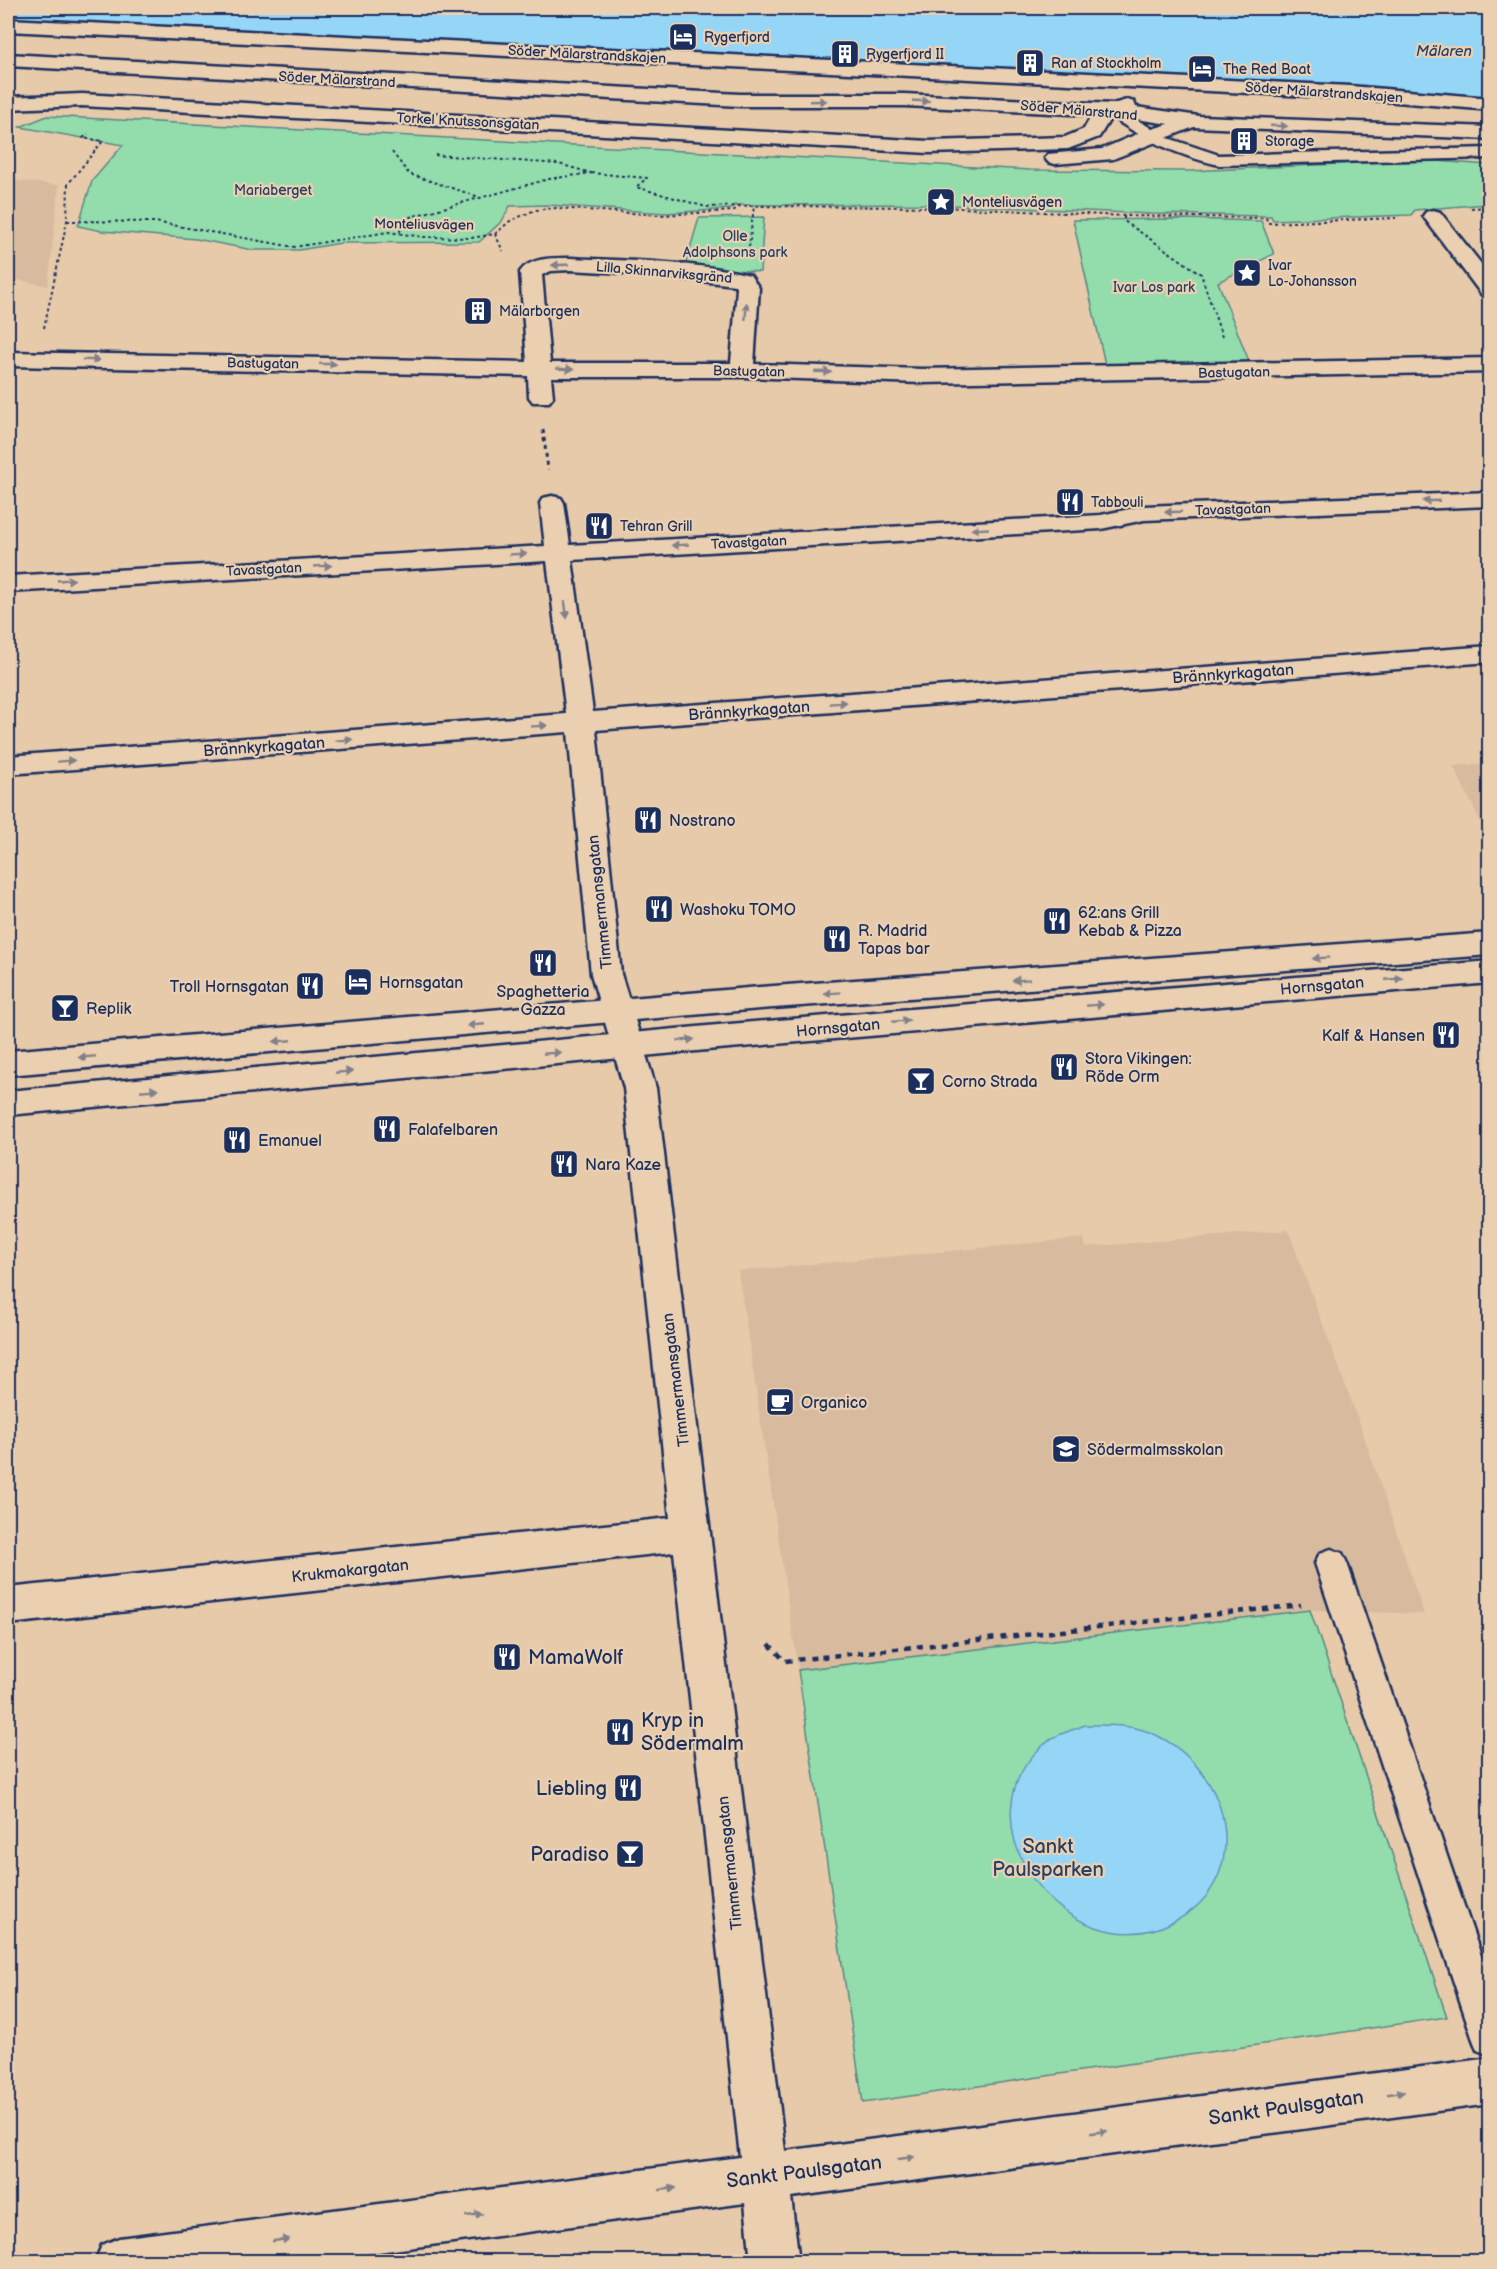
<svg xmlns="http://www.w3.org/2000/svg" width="1497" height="2269" font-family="'Balsamiq Sans',sans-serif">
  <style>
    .built { fill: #d8bb9e }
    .green { fill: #93dcab; stroke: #578684; stroke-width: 1.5 }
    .water { fill: #95d6f7; stroke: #6493ba; stroke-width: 1.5 }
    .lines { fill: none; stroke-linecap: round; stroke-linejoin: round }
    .service-casing { stroke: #1b2f5e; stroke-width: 5 }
    .pedestrian-casing { stroke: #1b2f5e; stroke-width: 5 }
    .minor-casing { stroke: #1b2f5e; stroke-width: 5 }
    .tertiary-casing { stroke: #1b2f5e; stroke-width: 5 }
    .path-far2 { stroke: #1b2f5e; stroke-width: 2; stroke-dasharray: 3 3; stroke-linecap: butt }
    .path-far1 { stroke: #1b2f5e; stroke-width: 3; stroke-dasharray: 4 4; stroke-linecap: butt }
    .path { stroke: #1b2f5e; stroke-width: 4.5; stroke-dasharray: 6 6; stroke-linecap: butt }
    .service { fill: #ead0b1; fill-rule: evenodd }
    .pedestrian { fill: #ead0b1; fill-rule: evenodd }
    .minor { fill: #ead0b1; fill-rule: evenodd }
    .tertiary { fill: #ead0b1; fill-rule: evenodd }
    .oneway { fill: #828088 }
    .labels { text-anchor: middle; stroke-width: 4.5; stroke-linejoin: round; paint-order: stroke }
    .far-poi-label { font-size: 14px; fill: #1b2f5e; stroke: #ead0b1; text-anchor: start }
    .far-street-label { font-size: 14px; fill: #1b2f5e; stroke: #ead0b1 }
    .far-park-label { font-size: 14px; fill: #274066; stroke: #ead0b1 }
    .far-water-label { font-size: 15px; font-style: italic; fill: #27406d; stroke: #ead0b1 }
    .street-label { font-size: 16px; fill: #1b2f5e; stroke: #ead0b1 }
    .poi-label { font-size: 16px; fill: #1b2f5e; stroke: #ead0b1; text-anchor: start }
    .near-poi-label { font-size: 20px; fill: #1b2f5e; stroke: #ead0b1; text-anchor: start }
    .near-park-label { font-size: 20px; fill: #274066; stroke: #ead0b1 }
    .near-street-label { font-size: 20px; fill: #1b2f5e; stroke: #ead0b1 }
  </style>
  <rect width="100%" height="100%" fill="#e7caaa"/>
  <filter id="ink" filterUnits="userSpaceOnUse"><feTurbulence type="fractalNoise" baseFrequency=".0167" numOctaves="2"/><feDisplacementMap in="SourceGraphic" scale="12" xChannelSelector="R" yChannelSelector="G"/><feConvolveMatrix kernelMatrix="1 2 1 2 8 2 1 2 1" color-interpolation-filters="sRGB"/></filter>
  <g filter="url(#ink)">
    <!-- built -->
    <path class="built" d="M8,180L59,185L48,286L8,278Z
      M1489,763H1490L1489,839L1453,766Z
      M1288,1230L1362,1430L1424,1614L1310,1610L798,1670L738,1271L1084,1238L1086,1247Z
      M688,2252L689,2261H620Z"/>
    <!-- green -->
    <path class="green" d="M47,116L1030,170L1190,171L1423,160L1489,165V201L1487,204L1415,210L1411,215L1273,220L1271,216L1152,214L953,205V200H932L930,204L735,205L731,209L665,213L548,205L510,206L502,221L479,242L341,243L299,250H253L196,239L102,231L78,226L92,181L123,145L20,127Z
      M764,217L760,272L685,266L699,218Z
      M1183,219L1261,221L1274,254L1218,282L1250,364L1106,369L1073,220Z
      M1310,1610L1447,2017L863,2103L798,1670Z"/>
    <!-- water -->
    <path class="water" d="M8,8H1489V99L8,20Z
      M1085,1725C1109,1725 1134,1724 1156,1735C1208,1760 1239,1820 1219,1874C1210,1896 1194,1912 1173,1922C1068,1975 947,1817 1051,1739C1060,1733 1074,1730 1085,1725Z"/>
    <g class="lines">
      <!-- service casing -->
      <g class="service-casing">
        <path id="service" d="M1112,105L1168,138L1219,155L1490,148V158L1219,165C1176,155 1142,139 1106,113L1104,110Z
          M1331,1549L1342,1553L1347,1563L1490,1982V2055L1477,2050L1472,2037L1315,1563L1320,1553Z"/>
      </g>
      <!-- pedestrian casing -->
      <g class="pedestrian-casing">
        <path id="pedestrian" d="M8,19L1350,86L1490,98V110L1350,98L8,31Z"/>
      </g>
      <!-- minor casing -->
      <g class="minor-casing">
        <path id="minor" d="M1433,210L1440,212L1490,275V296L1482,295L1423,216L1426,212Z
          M570,258C629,261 692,261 750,275L759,288L754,364L922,369L1490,358V372L922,383L742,377H551L553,397L549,402H533L529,397L528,376L8,366V352L527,362L520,272C530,257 554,258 570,258ZM570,270L641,274L735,285L737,288L731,363H550L542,275L551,271Z
          M1490,492V506L1144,520L1101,529L572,560L593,712L1490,646V662L596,730L621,974L656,1088L785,2151L1490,2058V2104L791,2197L799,2262H751L745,2203L303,2262H95L102,2245L119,2238L740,2157L674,1552L8,1624V1588L670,1518L624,1088L591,974L568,732L8,774V756L566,714L547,561L8,592V576L545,546L540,503L543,498L552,496L561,498L564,503L570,545L1101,515L1144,506Z"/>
      </g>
      <!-- tertiary casing -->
      <g class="tertiary-casing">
        <path id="tertiary" d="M8,54L740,94H904L1113,104L1127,100L1134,102L1136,107L1199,116L1490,127V139L1194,127L1113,159L1055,164L1048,162L1045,158L1048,154L1102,149L1142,132L1169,124L1116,116L1110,119L1099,137L1068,149L929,153L82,106L8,109V97L82,94L929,141L1065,137L1084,129L1092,115L904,106H740L8,66Z
          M1490,933V955L760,1009L8,1075V1051L760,987Z
          M1490,961V983L718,1049L8,1115V1091L718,1025Z"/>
      </g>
      <!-- path-far2 -->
      <path class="path-far2" d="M392,152L409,174L479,197
        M591,173L647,178L636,187L706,207L740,206
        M1471,208L1490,207
        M1124,216V221L1201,274L1222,337
        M67,221L155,222L294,247L388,232L424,237L471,238L495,234L510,221L535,210L556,208L661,215L733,211L740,206L943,207L1124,216L1266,218L1268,223L1396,218
        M400,232L401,226L410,217L549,179L591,173L559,164L435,155
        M495,234L503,251
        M749,247L754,206
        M44,328L67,221L68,184L103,141L83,138L88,134"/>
      <!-- path-far1 -->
      <path class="path-far1" d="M543,430L548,470"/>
      <!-- path -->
      <path class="path" d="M769,1644L785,1661L1301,1605"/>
      <!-- service -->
      <use href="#service" class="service"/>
      <!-- pedestrian -->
      <use href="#pedestrian" class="pedestrian"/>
      <!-- minor -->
      <use href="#minor" class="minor"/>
      <!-- tertiary -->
      <use href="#tertiary" class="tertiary"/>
    </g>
    <!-- one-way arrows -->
    <defs><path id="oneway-solid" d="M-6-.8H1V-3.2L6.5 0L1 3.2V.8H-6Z" transform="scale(1.5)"/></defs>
    <g class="oneway">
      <use href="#oneway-solid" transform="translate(818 101) rotate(-2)"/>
      <use href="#oneway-solid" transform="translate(921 101) rotate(2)"/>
      <use href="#oneway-solid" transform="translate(1279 126) rotate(2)"/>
      <use href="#oneway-solid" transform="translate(560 265) rotate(178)"/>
      <use href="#oneway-solid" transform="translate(746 311) rotate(-86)"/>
      <use href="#oneway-solid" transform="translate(91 360) rotate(1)"/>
      <use href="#oneway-solid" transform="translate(328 364) rotate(1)"/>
      <use href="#oneway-solid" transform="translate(565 369) rotate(3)"/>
      <use href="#oneway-solid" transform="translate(823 372) rotate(2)"/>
      <use href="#oneway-solid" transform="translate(1431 501) rotate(178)"/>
      <use href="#oneway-solid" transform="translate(1173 512) rotate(178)"/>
      <use href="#oneway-solid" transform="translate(980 529) rotate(177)"/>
      <use href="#oneway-solid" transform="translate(680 545) rotate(177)"/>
      <use href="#oneway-solid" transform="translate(518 554) rotate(-3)"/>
      <use href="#oneway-solid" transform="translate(323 566) rotate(-3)"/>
      <use href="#oneway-solid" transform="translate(66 580) rotate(-3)"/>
      <use href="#oneway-solid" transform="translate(566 610) rotate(82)"/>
      <use href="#oneway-solid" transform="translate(838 703) rotate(-4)"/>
      <use href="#oneway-solid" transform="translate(539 726) rotate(-4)"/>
      <use href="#oneway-solid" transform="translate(344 740) rotate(-4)"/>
      <use href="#oneway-solid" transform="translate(66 761) rotate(-4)"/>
      <use href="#oneway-solid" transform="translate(1321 958) rotate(176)"/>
      <use href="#oneway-solid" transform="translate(1394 979) rotate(-5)"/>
      <use href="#oneway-solid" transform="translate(1021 980) rotate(176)"/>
      <use href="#oneway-solid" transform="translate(832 993) rotate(176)"/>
      <use href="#oneway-solid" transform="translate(1095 1005) rotate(-5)"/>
      <use href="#oneway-solid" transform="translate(901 1021) rotate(-5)"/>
      <use href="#oneway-solid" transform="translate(476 1025) rotate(175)"/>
      <use href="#oneway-solid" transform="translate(686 1040) rotate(-5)"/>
      <use href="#oneway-solid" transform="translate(282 1041) rotate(175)"/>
      <use href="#oneway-solid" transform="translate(552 1053) rotate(-5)"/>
      <use href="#oneway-solid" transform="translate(87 1057) rotate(175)"/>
      <use href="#oneway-solid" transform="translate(344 1072) rotate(-5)"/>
      <use href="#oneway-solid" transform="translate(149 1090) rotate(-5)"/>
      <use href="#oneway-solid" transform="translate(1396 2093) rotate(-8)"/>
      <use href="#oneway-solid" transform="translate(1099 2132) rotate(-8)"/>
      <use href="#oneway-solid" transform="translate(906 2158) rotate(-8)"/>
      <use href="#oneway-solid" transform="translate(668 2189) rotate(-8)"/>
      <use href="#oneway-solid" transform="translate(474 2215) rotate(-8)"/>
      <use href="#oneway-solid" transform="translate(281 2240) rotate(-8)"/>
    </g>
  </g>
  <!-- icons -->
  <defs>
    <g id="hotel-square" transform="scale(1.5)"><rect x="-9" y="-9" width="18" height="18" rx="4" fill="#1b2f5e" stroke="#ead0b1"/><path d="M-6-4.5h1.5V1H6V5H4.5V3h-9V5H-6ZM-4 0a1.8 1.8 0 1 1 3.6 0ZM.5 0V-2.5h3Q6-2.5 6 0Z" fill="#fff"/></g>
    <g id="building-square" transform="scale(1.5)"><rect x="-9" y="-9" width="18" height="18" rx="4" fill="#1b2f5e" stroke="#ead0b1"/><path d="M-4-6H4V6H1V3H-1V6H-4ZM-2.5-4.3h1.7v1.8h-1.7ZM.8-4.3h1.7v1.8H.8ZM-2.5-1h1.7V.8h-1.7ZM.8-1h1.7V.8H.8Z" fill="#fff"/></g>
    <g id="sight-square" transform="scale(1.5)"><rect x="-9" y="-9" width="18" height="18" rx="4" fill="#1b2f5e" stroke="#ead0b1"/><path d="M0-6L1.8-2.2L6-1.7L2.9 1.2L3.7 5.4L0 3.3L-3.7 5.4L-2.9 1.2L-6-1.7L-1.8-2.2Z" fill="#fff"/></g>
    <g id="restaurant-square" transform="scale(1.5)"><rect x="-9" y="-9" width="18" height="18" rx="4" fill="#1b2f5e" stroke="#ead0b1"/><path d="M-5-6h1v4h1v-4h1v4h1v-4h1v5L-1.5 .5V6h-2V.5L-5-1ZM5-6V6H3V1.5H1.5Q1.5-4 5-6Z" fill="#fff"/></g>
    <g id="bar-square" transform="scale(1.5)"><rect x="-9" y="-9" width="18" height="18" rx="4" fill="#1b2f5e" stroke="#ead0b1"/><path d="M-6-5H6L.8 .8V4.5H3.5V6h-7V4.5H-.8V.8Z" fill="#fff"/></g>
    <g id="cafe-square" transform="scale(1.5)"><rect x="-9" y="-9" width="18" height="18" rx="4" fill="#1b2f5e" stroke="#ead0b1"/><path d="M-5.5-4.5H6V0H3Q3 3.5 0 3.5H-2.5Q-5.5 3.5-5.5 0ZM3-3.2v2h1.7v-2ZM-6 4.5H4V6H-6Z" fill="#fff"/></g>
    <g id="school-square" transform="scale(1.5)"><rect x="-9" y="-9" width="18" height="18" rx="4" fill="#1b2f5e" stroke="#ead0b1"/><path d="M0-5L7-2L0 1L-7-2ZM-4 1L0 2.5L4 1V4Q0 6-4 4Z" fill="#fff"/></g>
  </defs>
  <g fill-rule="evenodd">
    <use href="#hotel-square" x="683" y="37"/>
    <use href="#building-square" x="845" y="54"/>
    <use href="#building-square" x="1030" y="63"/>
    <use href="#hotel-square" x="1202" y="69"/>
    <use href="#building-square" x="1244" y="141"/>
    <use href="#sight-square" x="941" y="202"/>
    <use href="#sight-square" x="1247" y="273"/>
    <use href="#building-square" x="478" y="311"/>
    <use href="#restaurant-square" x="1070" y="502"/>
    <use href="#restaurant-square" x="599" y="526"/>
    <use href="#restaurant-square" x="648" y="820"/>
    <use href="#restaurant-square" x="659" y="909"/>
    <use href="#restaurant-square" x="1057" y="921"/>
    <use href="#restaurant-square" x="837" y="939"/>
    <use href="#restaurant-square" x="543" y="963"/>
    <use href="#hotel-square" x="358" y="982"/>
    <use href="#restaurant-square" x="310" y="986"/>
    <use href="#bar-square" x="65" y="1008"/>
    <use href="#restaurant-square" x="1446" y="1035"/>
    <use href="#restaurant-square" x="1064" y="1067"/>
    <use href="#bar-square" x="921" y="1081"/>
    <use href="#restaurant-square" x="387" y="1129"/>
    <use href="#restaurant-square" x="237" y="1140"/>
    <use href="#restaurant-square" x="564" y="1164"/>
    <use href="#cafe-square" x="780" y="1402"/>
    <use href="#school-square" x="1066" y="1449"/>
    <use href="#restaurant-square" x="507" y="1657"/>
    <use href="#restaurant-square" x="620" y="1732"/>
    <use href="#restaurant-square" x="628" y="1788"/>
    <use href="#bar-square" x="630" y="1854"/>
  </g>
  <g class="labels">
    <!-- far-poi labels -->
    <g class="far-poi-label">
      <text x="704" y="42">Rygerfjord</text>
      <text x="866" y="59">Rygerfjord II</text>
      <text x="1051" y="68">Ran af Stockholm</text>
      <text x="1223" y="74">The Red Boat</text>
      <text x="1265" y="146">Storage</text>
      <text x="962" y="207">Monteliusvägen</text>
      <text x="1268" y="270">Ivar<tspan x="1268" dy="16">Lo-Johansson</tspan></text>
      <text x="499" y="316">Mälarborgen</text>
      <text x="1091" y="507">Tabbouli</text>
      <text x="620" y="531">Tehran Grill</text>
    </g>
    <!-- far-street labels -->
    <g class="far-street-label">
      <text transform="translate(587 54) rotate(3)" y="5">Söder Mälarstrandskajen</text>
      <text transform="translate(337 79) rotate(3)" y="5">Söder Mälarstrand</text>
      <text transform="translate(1324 92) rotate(4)" y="5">Söder Mälarstrandskajen</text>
      <text transform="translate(1079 110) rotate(5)" y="5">Söder Mälarstrand</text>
      <text transform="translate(468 121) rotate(3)" y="5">Torkel Knutssonsgatan</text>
      <text transform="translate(424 224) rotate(1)" y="5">Monteliusvägen</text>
      <text transform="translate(664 272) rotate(5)" y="5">Lilla Skinnarviksgränd</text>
      <text transform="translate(263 363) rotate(1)" y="5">Bastugatan</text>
      <text transform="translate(749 371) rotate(1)" y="5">Bastugatan</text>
      <text transform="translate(1234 372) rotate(-1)" y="5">Bastugatan</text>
      <text transform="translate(1233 509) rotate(-2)" y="5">Tavastgatan</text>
      <text transform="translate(749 542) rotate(-3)" y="5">Tavastgatan</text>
      <text transform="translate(264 569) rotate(-3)" y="5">Tavastgatan</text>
    </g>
    <!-- far-park labels -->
    <g class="far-park-label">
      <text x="273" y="195">Mariaberget</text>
      <text x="735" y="241">Olle<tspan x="735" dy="16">Adolphsons park</tspan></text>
      <text x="1154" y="292">Ivar Los park</text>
    </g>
    <!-- far-water labels -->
    <g class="far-water-label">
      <text x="1444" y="56">Mälaren</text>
    </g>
    <!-- street labels -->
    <g class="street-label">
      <text transform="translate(1233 673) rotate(-4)" y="6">Brännkyrkagatan</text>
      <text transform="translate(749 710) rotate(-4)" y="6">Brännkyrkagatan</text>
      <text transform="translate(264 746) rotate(-4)" y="6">Brännkyrkagatan</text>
      <text transform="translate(599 902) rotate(-96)" y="6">Timmermansgatan</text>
      <text transform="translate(1322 985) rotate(-5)" y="6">Hornsgatan</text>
      <text transform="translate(838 1027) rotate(-5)" y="6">Hornsgatan</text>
      <text transform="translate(675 1380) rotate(-97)" y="6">Timmermansgatan</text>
      <text transform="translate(350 1570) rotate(-6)" y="6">Krukmakargatan</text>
      <text transform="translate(729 1863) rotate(-96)" y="6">Timmermansgatan</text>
    </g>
    <!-- poi labels -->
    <g class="poi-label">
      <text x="669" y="826">Nostrano</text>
      <text x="680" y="915">Washoku TOMO</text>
      <text x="1078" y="918">62:ans Grill<tspan x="1078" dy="18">Kebab &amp; Pizza</tspan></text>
      <text x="858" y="936">R. Madrid<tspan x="858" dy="18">Tapas bar</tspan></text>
      <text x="379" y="988">Hornsgatan</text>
      <text x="289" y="992" text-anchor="end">Troll Hornsgatan</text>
      <text x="543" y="997" text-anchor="middle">Spaghetteria<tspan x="543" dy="18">Gazza</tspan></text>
      <text x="86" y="1014">Replik</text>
      <text x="1425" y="1041" text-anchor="end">Kalf &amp; Hansen</text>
      <text x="1085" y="1064">Stora Vikingen:<tspan x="1085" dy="18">Röde Orm</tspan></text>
      <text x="942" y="1087">Corno Strada</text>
      <text x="408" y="1135">Falafelbaren</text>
      <text x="258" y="1146">Emanuel</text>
      <text x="585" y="1170">Nara Kaze</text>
      <text x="801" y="1408">Organico</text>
      <text x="1087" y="1455">Södermalmsskolan</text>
    </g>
    <!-- near-poi labels -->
    <g class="near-poi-label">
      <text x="528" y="1664">MamaWolf</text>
      <text x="641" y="1727">Kryp in<tspan x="641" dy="23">Södermalm</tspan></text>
      <text x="607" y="1795" text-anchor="end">Liebling</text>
      <text x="609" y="1861" text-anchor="end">Paradiso</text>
    </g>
    <!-- near-park labels -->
    <g class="near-park-label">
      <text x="1048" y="1853">Sankt<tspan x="1048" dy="23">Paulsparken</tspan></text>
    </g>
    <!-- near-street labels -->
    <g class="near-street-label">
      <text transform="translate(1286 2107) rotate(-8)" y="7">Sankt Paulsgatan</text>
      <text transform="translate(804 2171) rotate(-7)" y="7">Sankt Paulsgatan</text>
    </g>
  </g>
  <!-- margin -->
  <rect width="1497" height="2269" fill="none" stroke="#ead0b1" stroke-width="30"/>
  <rect x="15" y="15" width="1467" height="2239" fill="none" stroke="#1b2f5e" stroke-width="2" filter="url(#ink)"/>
</svg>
